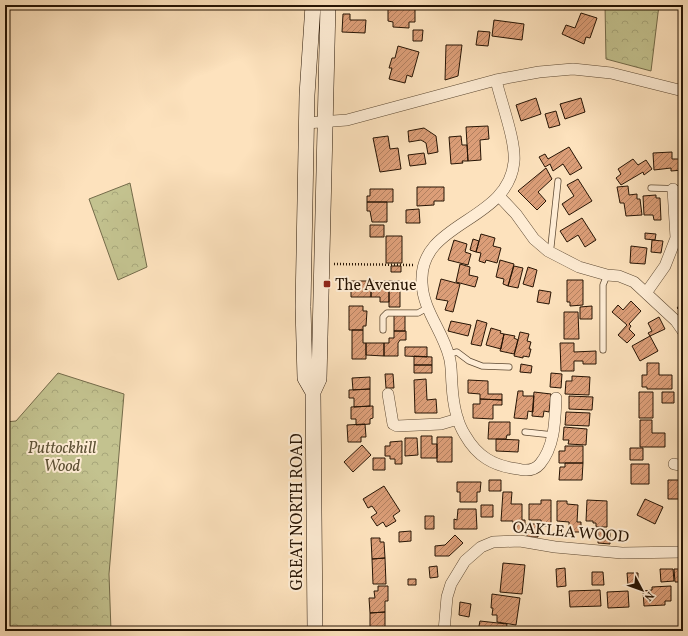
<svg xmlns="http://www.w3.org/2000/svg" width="688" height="636" font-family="Vollkorn,serif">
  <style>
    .forest { fill: url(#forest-crowns); stroke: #746b4a }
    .building { fill: url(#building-hatch); stroke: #261404 }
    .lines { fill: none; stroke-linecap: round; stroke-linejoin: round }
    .lane-casing { stroke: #5c4832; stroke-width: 7 }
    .street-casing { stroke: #5c4832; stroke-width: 12 }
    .secondary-casing { stroke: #261404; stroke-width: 16 }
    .path { stroke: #261404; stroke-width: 2.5; stroke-dasharray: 1 2; stroke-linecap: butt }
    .lane { stroke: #feecd4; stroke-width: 5.5 }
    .street { stroke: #feecd4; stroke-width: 11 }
    .secondary { stroke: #feecd4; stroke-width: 15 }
    .poi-dot { fill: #8f2418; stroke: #feecd4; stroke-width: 1.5 }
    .labels { text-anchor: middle; stroke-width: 4; stroke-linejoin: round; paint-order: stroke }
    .poi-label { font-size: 16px; fill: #261404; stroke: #feecd4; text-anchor: start }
    .park-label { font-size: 16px; font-style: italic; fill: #5d5135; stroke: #feecd4 }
    .street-label { font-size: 16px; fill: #261404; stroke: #feecd4 }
  </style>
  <defs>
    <pattern id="forest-crowns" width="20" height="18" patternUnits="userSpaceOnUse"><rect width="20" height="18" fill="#c3c28f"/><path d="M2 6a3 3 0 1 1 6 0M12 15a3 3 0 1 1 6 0" fill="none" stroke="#a7a67a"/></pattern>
    <pattern id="building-hatch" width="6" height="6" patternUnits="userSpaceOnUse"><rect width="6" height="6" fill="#dc9e78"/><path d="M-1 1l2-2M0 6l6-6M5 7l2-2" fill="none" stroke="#b28060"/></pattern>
  </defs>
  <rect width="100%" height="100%" fill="#fde2bd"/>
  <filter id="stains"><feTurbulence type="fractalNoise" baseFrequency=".005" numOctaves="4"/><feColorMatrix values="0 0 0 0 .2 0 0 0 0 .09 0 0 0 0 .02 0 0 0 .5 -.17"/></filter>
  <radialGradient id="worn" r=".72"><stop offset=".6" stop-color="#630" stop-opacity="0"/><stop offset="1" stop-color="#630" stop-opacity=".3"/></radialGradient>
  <!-- forest -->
  <path class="forest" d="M605,5H659L651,71L606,59Z
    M130,183L147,267L118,280L89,199Z
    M58,373L124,394L109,574L111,631H5V422L16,421Z"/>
  <!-- building -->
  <path class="building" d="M388,5H415V22H409V28L393,27V22L388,21Z
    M581,13L597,18L590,38L586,37L584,44L562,34L566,25L575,28Z
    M343,14H350V20H366L365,33L342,32Z
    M494,20L524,24L522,40L492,36Z
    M413,30H423L422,41H413Z
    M478,31L490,32L488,46L476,45Z
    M446,45H462L458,76L445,80Z
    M398,46L419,52L412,77L407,75L405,83L389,79L392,68H389L392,58H395Z
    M536,98L541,114L521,121L516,105Z
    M581,98L585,112L565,119L560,104Z
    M556,111L560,125L549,128L545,114Z
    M488,126L489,139L480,140L481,160L468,161L466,127Z
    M424,128L436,136L438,152L428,154L426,143L421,140L409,142L408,131Z
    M388,136L390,149L398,148L401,169L380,172L373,138Z
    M461,136L462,145H467L468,161H462L463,163L451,164L449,137Z
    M569,147L582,168L570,175L563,164L553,171L550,164L545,167L539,157L545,154L548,159Z
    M672,152V159H682L683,170L671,171V168L654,170L653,153Z
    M424,153L426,164L410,166L408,155Z
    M633,159L638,165L646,160L652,169L644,175L643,172L621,185L616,178L621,174L618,169Z
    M546,168L552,179L538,192L546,201L537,210L518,191Z
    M578,179L592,201L569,215L562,204L574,196L567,185Z
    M628,186L629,195L637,194V199H640L642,215L626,216L624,203H620L617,187Z
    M417,187H444V201H434V205L417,206Z
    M370,189H393V202H367V196H370Z
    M656,195V198H660L661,220H654L653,215H644L643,196Z
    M367,202H387V222H372L370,211H367Z
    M419,209L420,223H406V210Z
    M582,218L596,240L585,247L578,235L567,242L560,231Z
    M370,225H384V237H370Z
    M645,233L656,234L655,240L645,239Z
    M481,234L495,238L493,246L501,248L497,263L486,260L485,263L479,261L481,253L476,252Z
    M386,236H402V263H386Z
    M473,239L479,241L476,252L470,250Z
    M454,240L467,244L465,252L471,254L468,265L448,260Z
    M652,240L663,241L661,253L651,252Z
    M631,246L647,248L645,264L630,263Z
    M500,260L514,264L508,286L503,284L504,279L496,277Z
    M460,264L470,267L469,275L478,277L475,287L456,282Z
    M391,266H401V272H391Z
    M514,266L523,268L518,288L508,286Z
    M528,267L537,270L533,287L523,284Z
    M441,279L460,284L453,312L445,310L448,301L436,299Z
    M567,280H583V305L570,306V302H567Z
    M351,281H371V297H351Z
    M371,281H389V302H380V297H371Z
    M389,281H400V307H389Z
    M539,290L551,292L549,304L537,302Z
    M631,301L641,311L629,324L631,326L629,329L635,335L627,343L618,335L627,325L612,312L618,305L623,310Z
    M683,301V313L677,308Z
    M349,306H363V311H367L366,326H363V330H349Z
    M592,306V319H580V307Z
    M564,312H578L579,339H564Z
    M394,315H405V331H394Z
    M659,317L665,329L650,336L648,333L652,331L648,323Z
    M477,320L487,323L481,346L471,344Z
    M451,321L471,325L468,336L448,331Z
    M491,328L501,331L500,333L504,334L501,349L486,345Z
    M352,330H363V343H366V359H352Z
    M394,331H406V340H400L398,343V356H384V343H389V338H394Z
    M520,332L529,334L527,341L531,342L529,349H531L529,357L523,356V358L514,356Z
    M504,334L515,336L514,338L518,340L514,354L500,351Z
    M650,336L658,351L640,361L632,346Z
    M366,343H384V356L366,355Z
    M560,343H574V352L596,351V364H583V361H574V371H561Z
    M405,347H427V357L405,356Z
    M414,356L432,357V365H414Z
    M647,363H659V375H672V389H647V387H642V375H647Z
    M521,364L532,366L531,373L520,372Z
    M414,365H432V373H414Z
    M551,373L562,374L561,388L550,387Z
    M385,374H393L394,388H386Z
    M572,376L590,377L589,395L565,394L566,381H572Z
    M370,377V389L353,390L352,378Z
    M426,379L427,400L436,399L437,413H415L414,380Z
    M468,380L488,381V394H502V400L480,399V394L468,393Z
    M370,389V406L354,407V398H349V390Z
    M518,391H523V396H534L533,412L528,411L527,419L514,418Z
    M534,392L551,394L549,412L544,411L543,417L532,416Z
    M639,392H653V418H639Z
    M662,392H674V403H662Z
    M569,396L593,397L592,410L569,409Z
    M480,399L502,400V405H493V419L473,418V404H480Z
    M373,406V418L370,419V424L356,425V419H351V407Z
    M566,412L590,413L589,426L565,425Z
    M640,420H652V433H665V447H640Z
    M489,422H510V435H507L506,439H488Z
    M365,424L366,437H361V442H348L347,425Z
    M564,427L587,429L586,445L568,444L569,440H563Z
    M421,436H432V444H437V458H421Z
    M437,437H452V462H437Z
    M405,438H417L418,455L405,456Z
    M496,439L519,440L518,452L496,451Z
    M402,441V464H395V459H390V456H385V446H390V442Z
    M362,445L371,455L353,472L344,462Z
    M565,446H583V463H559V451H565Z
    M630,448H643V460H630Z
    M373,458H385V470H373Z
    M565,463H583L582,480H559L560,467H565Z
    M631,464H649V484H631Z
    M489,480H501V491H489Z
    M668,480H683V493H680V499H668Z
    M457,482H481L480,492H477V502H460V492H457Z
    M384,486L400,511L393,516L396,521L386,527L383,522L377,526L371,517L377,513L372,506L368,508L363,499Z
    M503,492H512L511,504H522V520H525V531H513V521H501Z
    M645,499L663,507L655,524L637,515Z
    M541,500H551V526H541V520H529V504H541Z
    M587,500L607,501V527H596V523H593V521H586Z
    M557,501H567V504L578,505L577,522H581V532H569V522L557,521Z
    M481,505H493V517H481Z
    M458,509H476L477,529H454V519L457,520Z
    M425,516H434V529H425Z
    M527,524H538V537H527Z
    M598,530H610V544L598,543Z
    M411,531V541L399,542V532Z
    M455,535L463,543L449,556H435V546L445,545Z
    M371,538H380V542H384L385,558L372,559Z
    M385,558L386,584H373L372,559Z
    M503,563L525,565L522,594L500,592Z
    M437,566L438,577L430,578L429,567Z
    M565,568L566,586L557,587L556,569Z
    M660,569H673L674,581L661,582Z
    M674,569H683V582H675Z
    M592,572H603L604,585H592Z
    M627,573H638V585H628Z
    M408,579H416V585H408Z
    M378,586H388V601H385V612L370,613L369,598H375L374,591H378Z
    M671,586V601H665V605L644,606L643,591L652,590V587Z
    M600,590L601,606L570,607L569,591Z
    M628,591L629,607L608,608L607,592Z
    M492,594L520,598L516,625L497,622V615H492L493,608H491Z
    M460,602L471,604L469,617L459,615Z
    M385,612V628L370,629V613Z
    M480,621L507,624L506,631H478Z"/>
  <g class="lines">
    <!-- lane casing -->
    <g class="lane-casing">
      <path id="lane" d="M651,188L683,189
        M548,251L551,246L558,181
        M383,330V317L387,313H418L427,308
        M603,350V285L607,275
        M449,354L457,352L469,361L482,366L509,367
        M525,432L553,435"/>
    </g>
    <!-- street casing -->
    <g class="street-casing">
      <path id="street" d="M496,80C501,102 516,141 514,162C508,223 418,221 422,283C423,310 442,330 449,356C452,366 451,375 452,385C453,402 456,421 465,435C477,456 493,466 518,469C526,471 534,471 540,464C555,446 555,420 556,398
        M306,123L347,120L496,80L539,72L573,69L611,73L683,91
        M499,196L516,214L534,239L548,251L579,267L607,275L619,276L634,282L676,321L683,331
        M646,293L665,266L676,238L673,189
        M388,394L393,424L397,426L441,424L458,419
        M674,464L683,466
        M444,631L447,597L451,584L465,561L481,547L493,542L520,541L555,547L622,553L683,552"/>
    </g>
    <!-- secondary casing -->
    <g class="secondary-casing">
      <path id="secondary" d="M313,5L307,95L303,307L305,378L313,392
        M315,631L313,392L319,379L328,5"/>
    </g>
    <!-- path -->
    <path class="path" d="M334,264L413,265"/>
    <!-- lane -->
    <use href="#lane" class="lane"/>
    <!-- street -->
    <use href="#street" class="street"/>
    <!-- secondary -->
    <use href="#secondary" class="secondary"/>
  </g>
  <!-- markers -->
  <rect class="poi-dot" x="323" y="280" width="8" height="8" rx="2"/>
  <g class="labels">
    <!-- poi labels -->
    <g class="poi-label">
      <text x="335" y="290">The Avenue</text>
    </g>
    <!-- park labels -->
    <g class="park-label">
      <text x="62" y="453">Puttockhill<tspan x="62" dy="18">Wood</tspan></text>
    </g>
    <!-- street labels -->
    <g class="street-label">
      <text transform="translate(296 512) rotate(-90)" y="6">GREAT NORTH ROAD</text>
      <text transform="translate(571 531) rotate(5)" y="6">OAKLEA WOOD</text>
    </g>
  </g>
  <!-- margin -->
  <rect width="688" height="636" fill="none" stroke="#fde2bd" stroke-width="20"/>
  <rect x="6" y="6" width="676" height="624" fill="none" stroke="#261404" stroke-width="2"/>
  <rect x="10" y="10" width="668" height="616" fill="none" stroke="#261404"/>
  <!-- north arrow -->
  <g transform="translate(642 590) rotate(131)" stroke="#feecd4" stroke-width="3" paint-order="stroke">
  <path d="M0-3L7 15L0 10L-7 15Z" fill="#261404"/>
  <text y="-6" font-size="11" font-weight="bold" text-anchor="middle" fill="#261404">N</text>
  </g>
  <rect width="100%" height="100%" filter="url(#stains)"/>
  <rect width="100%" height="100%" fill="url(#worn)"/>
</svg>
